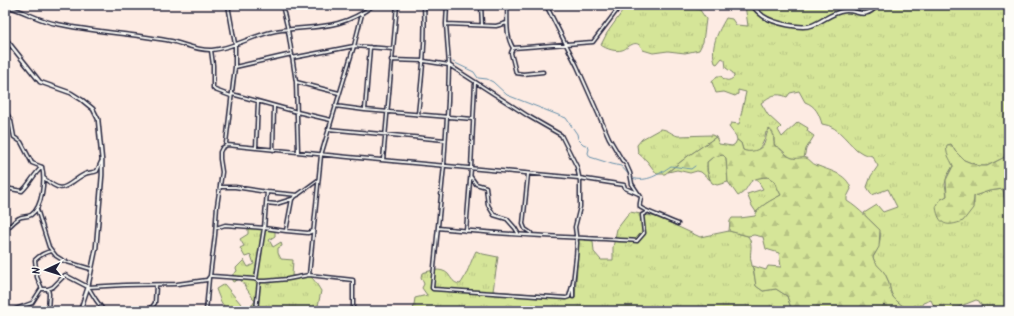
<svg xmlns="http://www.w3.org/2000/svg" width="1014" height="316" font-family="Kalam,sans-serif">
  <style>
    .grass { fill: url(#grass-tufts); stroke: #7c846a }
    .forest { fill: url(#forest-firs); stroke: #7c846a }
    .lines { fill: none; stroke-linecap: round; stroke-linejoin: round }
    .stream { stroke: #658faa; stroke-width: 1 }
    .minor-casing { stroke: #22223b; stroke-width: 5 }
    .tertiary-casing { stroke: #22223b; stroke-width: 5.5 }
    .minor { stroke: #fdfcf7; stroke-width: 2 }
    .tertiary { stroke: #fdfcf7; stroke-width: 2.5 }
  </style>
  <defs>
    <pattern id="grass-tufts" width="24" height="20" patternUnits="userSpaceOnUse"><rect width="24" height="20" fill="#d5e598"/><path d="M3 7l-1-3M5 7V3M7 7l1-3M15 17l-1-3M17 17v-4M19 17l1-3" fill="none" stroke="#b7c484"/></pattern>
    <pattern id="forest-firs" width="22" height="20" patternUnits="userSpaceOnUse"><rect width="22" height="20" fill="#d5e598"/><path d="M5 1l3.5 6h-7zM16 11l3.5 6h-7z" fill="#b7c484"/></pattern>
  </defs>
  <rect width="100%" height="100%" fill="#fdebe3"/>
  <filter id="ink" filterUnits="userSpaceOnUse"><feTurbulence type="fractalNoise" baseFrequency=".025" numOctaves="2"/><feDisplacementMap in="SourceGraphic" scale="8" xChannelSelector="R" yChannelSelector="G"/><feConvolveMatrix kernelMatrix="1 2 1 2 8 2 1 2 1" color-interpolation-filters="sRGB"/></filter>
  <g filter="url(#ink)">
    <!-- grass -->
    <path class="grass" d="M623,5H682L700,10L706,19L703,42L699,50L685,53L668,51L653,53L643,50C636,36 628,49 622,50C616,52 606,49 601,45L607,33L622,12Z
      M745,5H1009V142L1006,148L1009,155L987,166H979L964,160L955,151L951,144L953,166L947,176L945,184L947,196L940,200L974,204V196L989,191L1003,189L1008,221L1009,229L1007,241L1009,250V311H984L979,301L976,300L956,308L936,311L931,300L923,303L920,308L923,311H907C904,306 897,302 893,297C889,291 890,282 886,276C883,269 875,266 873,257C877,252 883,236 879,230C875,223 867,220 864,213L877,205L883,212L897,207L888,189L872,195L867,187L871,176L878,166L872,156C869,155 865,155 862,153C848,146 841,126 822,124C819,114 816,106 805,102L799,91L790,93L787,97C776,92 770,96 761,103L768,115L781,127L778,130L782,137L798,122L808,128L807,131L814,136L806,149L804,158C783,161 789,151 775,146L774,143V135L766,132C764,144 758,157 743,150L741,143L737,140L736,136L729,127L731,123L739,124L746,92L738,90V94L735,96L724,92L716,93L712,82L717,76H721C725,81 729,82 734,77L733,73L726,68L725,60L722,58L717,64L715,63C710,46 718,32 726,18L732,19L736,25L748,26Z
      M660,129C668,129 671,134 678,136L712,135L716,137L688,156L665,174H657L647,161L638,153L637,145L642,139Z
      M723,155L726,158L728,182L717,185L712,183C708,176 707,170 707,162L713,157Z
      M768,177L774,181L781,195L765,204L756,212L752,206L747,194L763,189L756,178Z
      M630,212L657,217L700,237L729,231L748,236C754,246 749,251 751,261C753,269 755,277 756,286L763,291L776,289L787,296L792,311H502L498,308L494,307L491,311H413L415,298L427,295L422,288L424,284L421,277L422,273C429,271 441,267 448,274C452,279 453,283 460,284C465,280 472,258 476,251L483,254L498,257L493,291L575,297L579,239L593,241L594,252L601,260H613V247L617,229Z
      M248,227L275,228V236L269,240L273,247L281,242L282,246L278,248V253L281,259L293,260L292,276C311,273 311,275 321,291L317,311H248L255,301L240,279L233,282L230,277L237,271L236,268L244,260L248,267L254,264L251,255L245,257L240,248L244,246L240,239L248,234Z
      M224,284L247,311C225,311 224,311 216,289Z"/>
    <!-- forest -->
    <path class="forest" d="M769,129C776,133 772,139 775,146C782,148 784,155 790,157C795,160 800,157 806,158C810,159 812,164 816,165C829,171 847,173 851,189L847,197V201C860,209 869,220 880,230L879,247L873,257C875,266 883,268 886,276C890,282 889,291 893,297C897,302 904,306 907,311H804L803,308L799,311H792L787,296L776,289L763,291L756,286L753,266L766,270L768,266L781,267L779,253L766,249L763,237L754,235L748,236L729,231L730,221L732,218H740L755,216C758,206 772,200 781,195L774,181L768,177C743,178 753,188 738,196L728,182L726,158L723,155L713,157L707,162V171L710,180L701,172L697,171L690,173L677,170L668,172L688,156L716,137L719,144L732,146L735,144L737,140L741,143L743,150C749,153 760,151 764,144C766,139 766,134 769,129Z
      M951,144L955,151L964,160L979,166H987L1009,155V250L1007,241L1009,229L1008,221L1003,189L989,191L974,196L973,208L963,221C947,227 939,226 936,207L940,200L947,196L946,180L953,166C950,158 945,154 947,145Z"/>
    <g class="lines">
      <!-- stream -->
      <path class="stream" d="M453,62L474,72L478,78L487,79L493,82L507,95L566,118L577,134L578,139L583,144L588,146L589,149L588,153L590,157L612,164L621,166L630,176
        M632,178C647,183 659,174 671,166L691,169L695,166"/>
      <!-- minor casing -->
      <g class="minor-casing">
        <path id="minor" d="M282,5L288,30L296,82L298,152
          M481,5L482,25
          M507,5C508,20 505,35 513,48L593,42L621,5
          M546,5L577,66L609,138L622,160L626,164L630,173L632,184L638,193
          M5,6C23,10 39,21 57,24C94,32 133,34 171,41C184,44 198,51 212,50C236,48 258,32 282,30C319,26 342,29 374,5
          M446,24L496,26L507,23
          M513,48L511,53L516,73L523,74L543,72
          M211,50L213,65V88L215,90L231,96
          M5,53L9,44
          M292,58L354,46L393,49
          M391,60L424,61L449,65L528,116L561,135L577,167L580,181V207L575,227L577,243L576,257L573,283L569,297L566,298L433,289L432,288L444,165L448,101L449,65L446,24L447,5
          M235,67L292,54
          M296,82L339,93
          M232,94L297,112L331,120
          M335,106L365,110L473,119
          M5,110L11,121L14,137L21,142L32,163L42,167C45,179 43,207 31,215C27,217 22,216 19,218C14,221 9,227 5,231
          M365,110L370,47
          M418,114C422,77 426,42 424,5
          M328,129L445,140
          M227,145L226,143L235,67V44L228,5
          M256,148L258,102
          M273,150L274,106
          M383,160L397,5
          M528,174L523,224L525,229L531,233
          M471,177L476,184L486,187L488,205L494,215L507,219L515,228L518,233
          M44,178C65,197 65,184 85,174C89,172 93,173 97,171L101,162
          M220,187H235L267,192L264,228L286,231
          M5,188L22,191C30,184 33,175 42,167
          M267,192L298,195
          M266,203L276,204L292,199
          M37,209L49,247L56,256L64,261L91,269
          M216,228L225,225L264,228L256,279
          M438,228C504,235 571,237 637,241L644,233L642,215L647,212
          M313,231L308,233L286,231L292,199L318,180
          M466,231L471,168L475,82
          M309,275L321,155L354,46L362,14
          M210,276L215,235L217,206L222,172L220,159V152L222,148L227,145L348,157L579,178L624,185L625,188L639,194L641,197C641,200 639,204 640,207C642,210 672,221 678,224
          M573,284V297
          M88,287L125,285L177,284L207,280L210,276H212L254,279L259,281H266L288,279L309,275L353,280V311
          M42,289L37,277L35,260C40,255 45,252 52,251
          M10,311L32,303L41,289H48L53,287L65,275L88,287L96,300L104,311
          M48,311L49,294L48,289
          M149,311L155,303L156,285
          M206,311L209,278
          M256,311L259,281"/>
      </g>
      <!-- tertiary casing -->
      <g class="tertiary-casing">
        <path id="tertiary" d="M752,5C755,9 759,13 763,16C773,23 802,30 813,25C823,21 833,12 844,11C858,9 863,21 878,5
          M5,38L40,82L71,93L82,100L93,109L98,119L102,161V175L96,248L88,287L80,311"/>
      </g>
      <!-- minor -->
      <use href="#minor" class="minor"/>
      <!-- tertiary -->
      <use href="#tertiary" class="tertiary"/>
    </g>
  </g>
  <!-- margin -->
  <rect width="1014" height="316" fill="none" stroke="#fdfcf7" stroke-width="20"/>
  <rect x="10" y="10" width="994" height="296" fill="none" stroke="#22223b" stroke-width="1.5" filter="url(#ink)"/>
  <!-- north arrow -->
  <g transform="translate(46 270) rotate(266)" stroke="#fdfcf7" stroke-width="3" paint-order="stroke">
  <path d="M0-3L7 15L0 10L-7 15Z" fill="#22223b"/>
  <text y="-6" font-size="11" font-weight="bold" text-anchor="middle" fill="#22223b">N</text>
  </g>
</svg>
